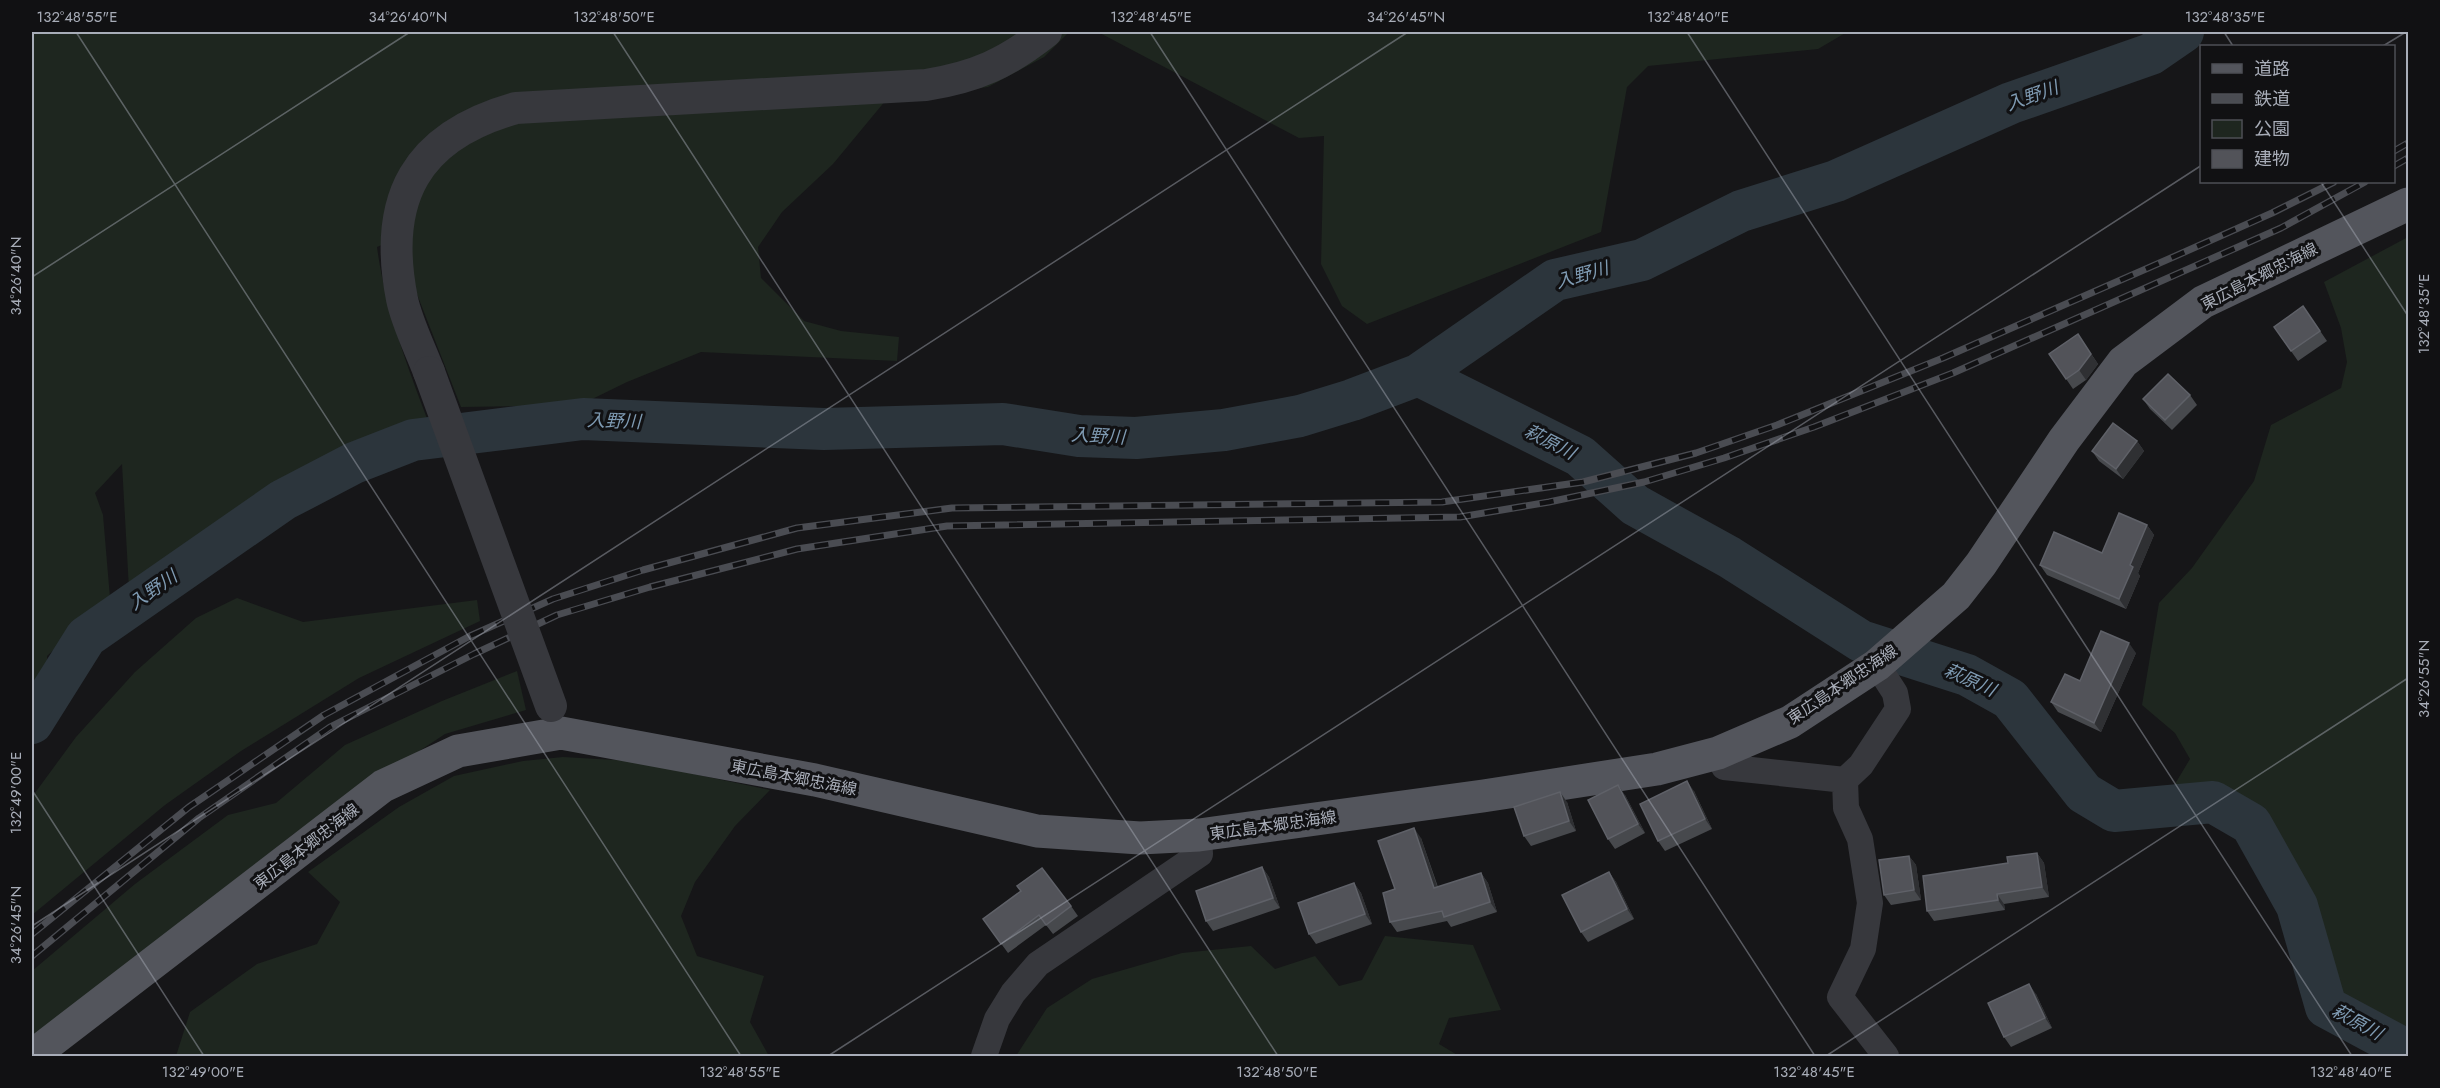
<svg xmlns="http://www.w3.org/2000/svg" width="2440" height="1088" font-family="Jost,'Noto Sans JP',sans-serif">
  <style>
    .green { fill: #1e261f }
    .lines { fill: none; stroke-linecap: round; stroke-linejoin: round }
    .river { stroke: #2c353c; stroke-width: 42 }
    .minor { stroke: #37383d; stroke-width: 26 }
    .tertiary { stroke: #37383d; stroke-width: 32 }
    .primary { stroke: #53555c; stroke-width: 33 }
    .rail-casing { stroke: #4a4c52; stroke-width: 7 }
    .rail { stroke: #111113; stroke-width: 4.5; stroke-dasharray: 14; stroke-linecap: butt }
    .tertiary-bridge { stroke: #37383d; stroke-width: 32 }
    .wall { fill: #47494d }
    .shaded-wall { fill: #2f3033 }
    .building { fill: #525359; stroke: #5f6168; stroke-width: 1.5 }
    .ticks { fill: none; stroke: #a8adb8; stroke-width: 1.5; stroke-opacity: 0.45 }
    .labels { text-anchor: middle; stroke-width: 6; stroke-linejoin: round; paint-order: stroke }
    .street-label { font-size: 16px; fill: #a8adb8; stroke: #111113 }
    .water-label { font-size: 18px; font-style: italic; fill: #7f9bb3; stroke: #111113 }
    .neatline { fill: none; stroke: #a8adb8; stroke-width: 2 }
    .ticks-label { font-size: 15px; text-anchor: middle; fill: #a8adb8 }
  </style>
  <rect width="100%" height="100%" fill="#161618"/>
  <!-- green -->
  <path class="green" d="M32,32H1069L1044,57L988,87L886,100L833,164L782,212L758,247L761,278L804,321L841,331L899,337L897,361L701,352L627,382L580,405L461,407L408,271L407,234L377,247C385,308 408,368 430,426L315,464L201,537L129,589L122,464L95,493L103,515L110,598L47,656L49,686L32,721Z
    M1098,32H1847L1818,49L1648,66L1627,87L1601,232L1367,324L1342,306L1321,264L1324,136L1299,138Z
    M2408,237V1042L2329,1005L2301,905L2255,818L2212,798L2166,799L2190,759L2175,733L2142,705L2159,603L2192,568L2254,481L2271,425L2341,388L2347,362L2341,328L2324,282Z
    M237,598L303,622L477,600L480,621L359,678L241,751L165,805L32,915V797L76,737L135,672L196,618Z
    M517,671L526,710L445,734L295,833L32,1039V971L135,884L228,815L276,803L345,745L442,701Z
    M563,757L632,761L770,790L735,826L695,882L681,916L697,956L764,976L750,1022L769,1056H176L190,1012L257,964L317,944L340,902L308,872L399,807L454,776L523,761Z
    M1385,936L1473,945L1501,1010L1449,1018L1439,1044L1459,1056H1016L1047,1008L1092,979L1182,953L1251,946L1275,969L1315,956L1339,986L1362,980Z"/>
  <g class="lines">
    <!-- river -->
    <path class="river" d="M1418,375L1580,456L1635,505L1729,557L1861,641L1967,675L2010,699L2084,793L2114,811L2213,802L2251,824L2297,906L2326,1007L2408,1051
      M32,723L86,637L283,500L354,463L413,440L583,419L824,429L1003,424L1079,436L1136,438L1224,430L1300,416L1352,400L1418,375L1555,280L1642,260L1741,211L1836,181L2011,103L2151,54L2183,32"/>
    <!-- minor -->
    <path class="minor" d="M1877,665L1895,693L1898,709L1861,765L1845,780L1846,808L1860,839L1870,903L1863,949L1840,997L1886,1056
      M1718,753L1724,767L1845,780
      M984,1056L997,1019L1013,993L1038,964L1200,854L1199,835"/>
    <!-- tertiary -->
    <path class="tertiary" d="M429,372C420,348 407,323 402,299C382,198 416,136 516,108L926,85C976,77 1007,63 1046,32"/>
    <!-- primary -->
    <path class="primary" d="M32,1056L383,786L458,751L561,733L815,780L1037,831L1140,838L1199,835L1483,796L1657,769L1718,753L1790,722L1877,665L1956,596L1981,564L2064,440L2123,362L2203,302L2408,204"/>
    <!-- rail casing -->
    <g class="rail-casing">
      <path id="rail" d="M2394,151L2408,143
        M2394,166L2408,158
        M32,934L189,807L324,715L470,636L553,599L643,570L797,528L952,508L1442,502L1583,482L1696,453L1777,425L1943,358L2180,254L2272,213L2334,182
        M32,956L199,818L330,727L474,654L557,615L650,587L797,549L947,526L1460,517L1549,502L1644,482L1724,458L1814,427L1953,373L2281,228L2365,182"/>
    </g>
    <!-- rail -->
    <use href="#rail" class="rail"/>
    <!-- tertiary-bridge -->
    <path class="tertiary-bridge" d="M429,372L551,706"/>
  </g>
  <!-- wall -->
  <path class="wall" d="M2303,306L2327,341L2298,361L2274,327Z
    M2078,334L2098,364L2086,380L2073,389L2049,354Z
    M2190,395L2197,405L2172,430L2150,409L2143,399Z
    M2137,441L2144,451L2123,479L2099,461L2092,451Z
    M2147,525L2154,535L2138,573L2140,576L2126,609L2047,575L2040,565L2102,553Z
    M2136,653L2101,732L2058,712L2051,702L2080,681Z
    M1694,791L1712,829L1665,851L1658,841Z
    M1625,795L1645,833L1615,849L1608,839Z
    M1567,802L1576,831L1531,846L1524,836Z
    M1421,838L1438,887L1481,873L1488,883L1497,912L1451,927L1447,921L1397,932L1390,922L1395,889Z
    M2037,853L2044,863L2049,897L2004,904L2005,910L1934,921L1927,911L2008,863Z
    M1909,856L1916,865L1921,900L1891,905L1884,895Z
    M1262,867L1269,877L1280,908L1213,931L1206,921Z
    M1609,872L1616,882L1634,919L1588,942L1581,932Z
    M1354,883L1361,893L1372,924L1316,944L1309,934Z
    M1071,906L1078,916L1053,934L1046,925L1008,953L983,919Z
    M2036,994L2052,1028L2011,1047L2004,1037Z"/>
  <!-- shaded-wall -->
  <path class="shaded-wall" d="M2091,354L2098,364L2086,380L2079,370Z
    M2137,441L2144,451L2123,479L2116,469Z
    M2147,525L2154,535L2138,573L2140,576L2126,609L2119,599L2130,565Z
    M2129,643L2136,653L2101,732L2094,723Z
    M1687,781L1694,791L1712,829L1705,819Z
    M1618,785L1625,795L1645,833L1638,824Z
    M1560,792L1567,802L1576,831L1569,821Z
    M1414,828L1421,838L1441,898L1434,888Z
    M2037,853L2044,863L2049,897L2042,887Z
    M1909,856L1916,865L1921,900L1914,890Z
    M1262,867L1269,877L1280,908L1273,898Z
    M1609,872L1616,882L1634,919L1627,909Z
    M1481,873L1488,883L1497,912L1490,902Z
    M1354,883L1361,893L1372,924L1365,914Z
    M1997,894L2004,904L2005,910L1998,900Z
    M2029,984L2036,994L2052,1028L2045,1018Z"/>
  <!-- building -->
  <path class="building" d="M2303,306L2320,331L2291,351L2274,327Z
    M2078,334L2091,354L2079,370L2066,379L2049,354Z
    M2168,374L2190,395L2165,420L2143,399Z
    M2113,423L2137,441L2116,469L2092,451Z
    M2119,513L2147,525L2130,565L2133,567L2119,599L2040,565L2054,532L2102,553Z
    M2101,631L2129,643L2094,723L2051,702L2065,674L2080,681Z
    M1687,781L1705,819L1658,841L1640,804Z
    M1618,785L1638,824L1608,839L1588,800Z
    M1560,792L1569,821L1524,836L1514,807Z
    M1414,828L1434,888L1481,873L1490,902L1444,917L1442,911L1390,922L1383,893L1395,889L1378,841Z
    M2037,853L2042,887L1997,894L1998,900L1927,911L1923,876L2008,863L2007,857Z
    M1909,856L1914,890L1884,895L1879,860Z
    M1262,867L1273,898L1206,921L1196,891Z
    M1042,868L1071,906L1046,925L1039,915L1001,944L983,919L1021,891L1017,886Z
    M1609,872L1627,909L1581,932L1562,895Z
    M1354,883L1365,914L1309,934L1298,903Z
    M2029,984L2045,1018L2004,1037L1988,1003Z"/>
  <!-- ticks -->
  <path class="ticks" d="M76,32L741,1056M613,32L1278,1056M1150,32L1815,1056M1687,32L2352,1056M2224,32L2233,46M2383,46L2406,32M2321,182L2408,316M32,277L410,32M32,790L204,1056M32,926L1408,32M828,1056L2202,165M1826,1056L2408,678"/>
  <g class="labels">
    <!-- street labels -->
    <g class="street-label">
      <text transform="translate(2259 276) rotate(-27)" y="6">東広島本郷忠海線</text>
      <text transform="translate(1842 684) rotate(-34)" y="6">東広島本郷忠海線</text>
      <text transform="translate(794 777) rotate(11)" y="6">東広島本郷忠海線</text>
      <text transform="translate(1273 825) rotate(-8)" y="6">東広島本郷忠海線</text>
      <text transform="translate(306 846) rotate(-38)" y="6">東広島本郷忠海線</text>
    </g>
    <!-- water labels -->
    <g class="water-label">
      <text transform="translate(2032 96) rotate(-20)" y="6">入野川</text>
      <text transform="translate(1582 275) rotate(-16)" y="6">入野川</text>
      <text transform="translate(614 421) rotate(2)" y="6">入野川</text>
      <text transform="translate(1098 436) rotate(3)" y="6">入野川</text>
      <text transform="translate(1550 442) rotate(27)" y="6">萩原川</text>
      <text transform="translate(153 590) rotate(-35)" y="6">入野川</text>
      <text transform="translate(1970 680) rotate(24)" y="6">萩原川</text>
      <text transform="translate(2357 1022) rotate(29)" y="6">萩原川</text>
    </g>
  </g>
  <!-- border -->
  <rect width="2440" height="1088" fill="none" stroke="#111113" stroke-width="66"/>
  <!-- legend -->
  <rect x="2200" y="45" width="195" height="138" fill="#111113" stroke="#4d4f55" stroke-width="1.5"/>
  <rect x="2212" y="64" width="30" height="9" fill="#53555c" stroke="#4d4f55" stroke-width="1.5"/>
  <text x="2254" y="75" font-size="18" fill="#a8adb8">道路</text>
  <rect x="2212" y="94" width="30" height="9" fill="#4a4c52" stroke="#4d4f55" stroke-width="1.5"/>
  <text x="2254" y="105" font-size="18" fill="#a8adb8">鉄道</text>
  <rect x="2212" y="120" width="30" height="18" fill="#1e261f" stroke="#4d4f55" stroke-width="1.5"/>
  <text x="2254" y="135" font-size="18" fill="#a8adb8">公園</text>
  <rect x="2212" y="150" width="30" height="18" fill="#525359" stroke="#4d4f55" stroke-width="1.5"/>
  <text x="2254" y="165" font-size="18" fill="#a8adb8">建物</text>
  <rect x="33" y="33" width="2374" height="1022" class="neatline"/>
  <g class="ticks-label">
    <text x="77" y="22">132°48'55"E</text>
    <text x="408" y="22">34°26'40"N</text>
    <text x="614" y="22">132°48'50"E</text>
    <text x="1151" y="22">132°48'45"E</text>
    <text x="1406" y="22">34°26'45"N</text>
    <text x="1688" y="22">132°48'40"E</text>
    <text x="2225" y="22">132°48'35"E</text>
    <text transform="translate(16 276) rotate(-90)" y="5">34°26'40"N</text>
    <text transform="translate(2424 314) rotate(-90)" y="5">132°48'35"E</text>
    <text transform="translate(2424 679) rotate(-90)" y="5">34°26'55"N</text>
    <text transform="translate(16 793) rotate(-90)" y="5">132°49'00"E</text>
    <text transform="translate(16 925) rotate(-90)" y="5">34°26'45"N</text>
    <text x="203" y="1077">132°49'00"E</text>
    <text x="740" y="1077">132°48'55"E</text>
    <text x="1277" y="1077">132°48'50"E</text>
    <text x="1814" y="1077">132°48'45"E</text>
    <text x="2351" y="1077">132°48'40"E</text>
  </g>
</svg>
